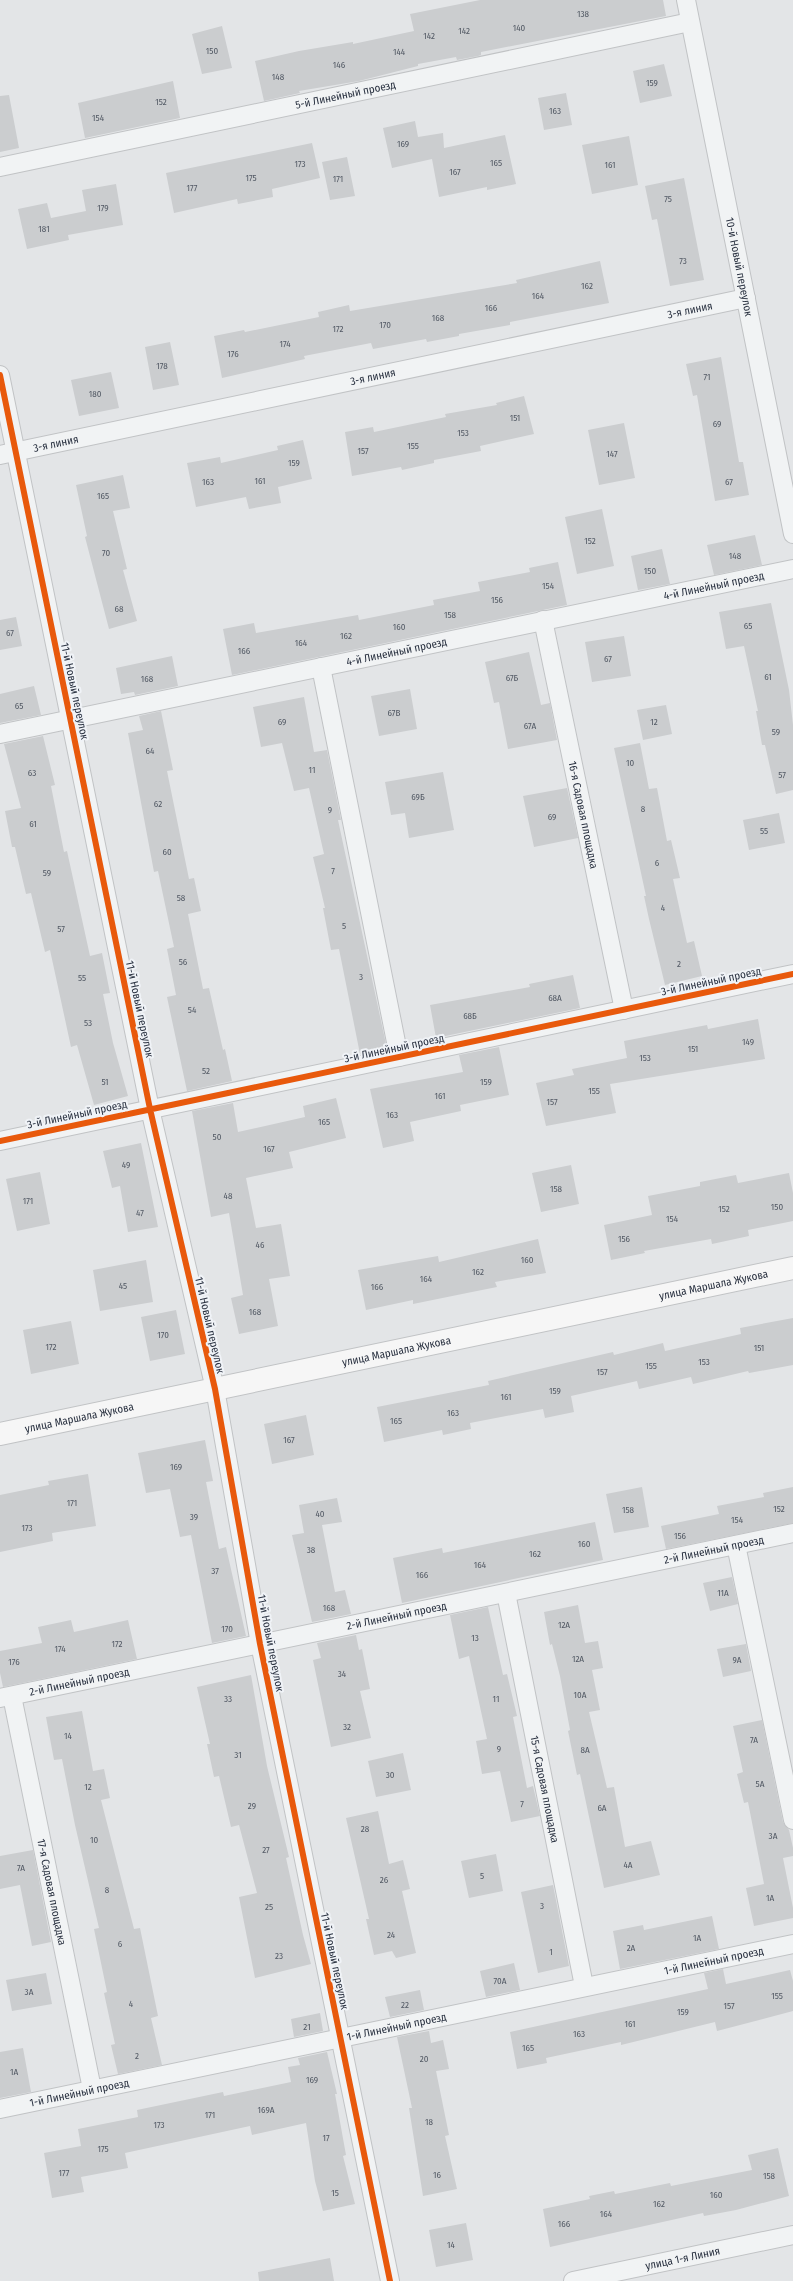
<svg xmlns="http://www.w3.org/2000/svg" width="793" height="2281" font-family="'Fira Sans Condensed',sans-serif">
  <style>
    .building { fill: #cbcdcf }
    .lines { fill: none; stroke-linecap: round; stroke-linejoin: round }
    .minor-casing { stroke: #c1c3c5; stroke-width: 20 }
    .secondary-casing { stroke: #c1c3c5; stroke-width: 24 }
    .minor { stroke: #f1f3f4; stroke-width: 18 }
    .secondary { stroke: #f6f6f6; stroke-width: 22 }
    .cycleway-casing { stroke: #f0f3f7; stroke-width: 8 }
    .cycleway { stroke: #e8590c; stroke-width: 6 }
    .labels { text-anchor: middle; stroke-width: 4; stroke-linejoin: round; paint-order: stroke }
    .number-label { font-size: 9px; fill: #525964 }
    .street-label { font-size: 11px; fill: #293140; stroke: #f0f3f7 }
  </style>
  <rect width="100%" height="100%" fill="#e3e5e7"/>
  <!-- building -->
  <path class="building" d="M480,0H663L666,16L481,52V55L478,56L457,60L456,57L418,64V66L359,81L299,91L300,93L264,101L255,61L299,51L353,42V44L414,31L410,14Z
    M222,26L232,68L202,74L192,34Z
    M664,64L672,96L640,103L633,71Z
    M173,81L180,118L85,138L78,103Z
    M566,93L572,125L544,130L538,98Z
    M9,95L19,148L0,152V96Z
    M415,121L418,137L443,133L444,148L505,135L516,184L487,190V187L439,197L432,159L392,168L383,128Z
    M629,136L638,185L592,194L582,145Z
    M312,143L320,178L272,189L273,197L238,204L237,199L174,213L166,173Z
    M347,157L355,196L330,200L322,162Z
    M684,178L704,280L670,286L657,219L652,220L645,186Z
    M116,184L123,225L68,235L69,240L27,249L18,209L47,203L51,218L86,211L82,190Z
    M600,261L609,303L510,322V325L459,334V336L427,342L426,339L373,349L371,343L304,356L305,359L222,378L214,336L244,330L245,332L319,317L318,312L349,305L350,311L517,283L516,280Z
    M170,342L179,385L153,390L145,347Z
    M721,357L739,462H743L749,495L715,501L697,395L693,396L686,364Z
    M111,372L119,408L79,416L71,380Z
    M524,396L534,434L480,446L481,451L434,460V463L402,470L401,467L352,476L345,432L373,427L374,432L446,417L445,414L497,405L496,403Z
    M624,423L635,478L599,485L588,430Z
    M303,440L312,479L278,487L281,503L249,509L246,497L196,507L187,463L220,457L221,463L278,450L277,446Z
    M123,475L130,508L113,511L127,569L123,570L137,621L109,629L85,537L87,536L76,485Z
    M602,509L614,566L577,574L565,517Z
    M755,535L762,565L714,575L707,545Z
    M662,549L670,584L638,590L631,556Z
    M558,562L567,605L232,675L223,629L254,623L256,633L358,615L359,620L434,605L433,600L480,591L478,582L530,572L529,568Z
    M771,603L789,690L793,725V790L776,794L765,745H762L756,711H758L744,646L726,649L719,612Z
    M16,617L22,646L0,650V620Z
    M624,636L631,676L592,682L585,642Z
    M529,652L541,705L550,703L557,740L508,749L499,702L494,703L485,662Z
    M172,656L178,686L135,695L134,692L121,694L116,668Z
    M34,686L41,715L0,723V694Z
    M410,689L417,729L379,736L371,696Z
    M304,697L314,752L327,750L341,820H338L387,1049L360,1054L339,949L331,950L323,908H325L313,857L324,854L309,788L294,791L282,743L261,747L253,707Z
    M666,705L672,734L643,740L637,710Z
    M161,711L173,770L167,771L189,879L194,878L201,911L188,914L203,989L209,988L223,1050L225,1049L232,1081L187,1091L167,997L176,995L167,949L174,947L158,871L154,872L128,733L143,730L139,716Z
    M43,736L55,785L51,786L64,852L67,851L90,956L102,953L110,993L103,994L113,1043L128,1096L94,1105L77,1045L71,1047L50,950L45,952L31,893L26,894L15,847H12L5,811L21,808L4,744Z
    M640,743L649,789L657,788L667,841L671,840L680,878L673,879L687,943L694,941L702,976L665,985L649,919L644,896H646L614,748Z
    M443,772L454,830L409,838L405,813L391,815L385,782Z
    M567,788L578,838L534,847L523,796Z
    M779,813L785,843L749,850L743,820Z
    M573,975L580,1008L436,1038L430,1005L530,987L529,984Z
    M758,1019L765,1059L610,1084L616,1113L546,1126L536,1083L574,1075L572,1069L627,1058L624,1041L707,1025L708,1029Z
    M499,1047L509,1095L460,1105L461,1111L410,1122L414,1141L383,1148L370,1089L463,1072L459,1055Z
    M336,1098L346,1138L289,1152L293,1168L246,1178L256,1228L281,1224L290,1276L269,1279L278,1326L239,1334L231,1298L243,1295L229,1213L211,1217L192,1111L233,1103L238,1132L305,1117L303,1106Z
    M141,1143L158,1227L128,1232L120,1186L112,1188L103,1151Z
    M571,1165L579,1204L541,1212L532,1173Z
    M40,1172L50,1224L17,1231L6,1179Z
    M789,1173L793,1193V1221L748,1230L749,1236L712,1244L711,1239L644,1251L645,1253L611,1260L604,1225L652,1215L648,1196L700,1186V1182L736,1175L738,1183Z
    M538,1239L546,1273L495,1282L497,1287L467,1293L413,1304V1300L366,1310L358,1270L438,1256L439,1262Z
    M146,1260L153,1302L100,1311L93,1270Z
    M176,1310L185,1354L150,1361L141,1317Z
    M793,1318V1365L749,1373L748,1371L693,1384L691,1377L639,1389L637,1381L571,1396L574,1412L545,1418L543,1409L470,1423L471,1429L443,1435L442,1430L384,1442L377,1407L489,1385L488,1381L613,1352L614,1355L663,1343L665,1351L741,1334L740,1328Z
    M71,1321L79,1364L31,1374L23,1330Z
    M306,1415L314,1455L272,1464L264,1424Z
    M205,1440L213,1481L206,1482L219,1549L226,1547L246,1636L212,1643L191,1535L180,1537L170,1489L146,1493L138,1453Z
    M88,1474L96,1526L52,1533L53,1541L0,1552V1495L49,1485L48,1481Z
    M642,1487L649,1527L614,1533L606,1494Z
    M793,1487V1523L666,1549L661,1526L719,1514L717,1506L764,1497L763,1493Z
    M337,1498L342,1522L322,1525L335,1592L345,1590L351,1614L312,1622L292,1535L304,1533L299,1505Z
    M595,1522L603,1560L402,1603L393,1558L442,1548L443,1553Z
    M732,1577L738,1604L710,1611L703,1583Z
    M578,1605L585,1643L598,1641L603,1668L592,1670L600,1710L589,1712L607,1788L614,1787L625,1847L651,1841L660,1875L604,1888L580,1774L577,1775L568,1731L570,1730L560,1676L552,1644L550,1645L544,1612Z
    M488,1607L503,1675L507,1674L517,1716L513,1717L527,1788L533,1786L540,1816L511,1822L500,1771L482,1774L476,1741L487,1739L469,1656L459,1659L450,1615Z
    M71,1620L74,1632L128,1620L137,1659L3,1687L0,1673V1651L42,1643L38,1627Z
    M356,1635L359,1650L362,1649L370,1689L360,1691L371,1738L331,1747L313,1660L321,1658L317,1643Z
    M746,1644L751,1671L723,1677L717,1649Z
    M251,1675L267,1766L289,1857L286,1858L303,1935L311,1964L255,1978L239,1897L257,1893L239,1825L231,1827L219,1776L214,1777L207,1744H210L197,1687Z
    M82,1711L93,1771L104,1769L110,1798L101,1800L134,1929L140,1928L158,2016L151,2018L162,2065L118,2074L111,2045L115,2044L104,1993L107,1992L94,1929L99,1928L75,1825L62,1759L54,1760L46,1717Z
    M762,1720L783,1822L789,1830L793,1848V1856L783,1858L793,1908V1918L754,1926L746,1888L764,1884L748,1802L744,1803L737,1774L743,1772L733,1726Z
    M403,1753L411,1790L376,1797L368,1761Z
    M378,1811L389,1864L403,1860L410,1889L402,1891L416,1953L396,1958L392,1951L374,1955L366,1919H369L346,1818Z
    M33,1850L51,1942L32,1946L20,1885L0,1889V1856Z
    M496,1854L503,1891L469,1898L461,1861Z
    M553,1885L569,1966L538,1973L521,1892Z
    M712,1916L719,1949L620,1969L613,1931L643,1925L644,1930Z
    M514,1963L520,1990L486,1997L480,1971Z
    M723,1969L726,1984L790,1970L793,1981V2011L717,2031L715,2022L621,2045V2042L546,2058L547,2063L517,2069L510,2032L708,1989L704,1973Z
    M46,1973L52,2004L12,2011L6,1980Z
    M420,1990L424,2010L390,2017L385,1997Z
    M320,2013L323,2031L294,2037L291,2019Z
    M429,2031L431,2043L443,2040L449,2069L436,2071L449,2135L445,2136L457,2189L423,2196L409,2108H412L397,2037Z
    M23,2048L31,2092L0,2098V2052Z
    M327,2052L337,2094H335L346,2155L343,2156L355,2204L323,2211L315,2181L306,2123L252,2135L250,2126L125,2153L128,2168L81,2177L84,2192L52,2198L44,2153L81,2146L78,2129L138,2117L137,2110L223,2092L224,2096L291,2082L288,2067L300,2065L298,2058Z
    M778,2148L789,2196L736,2210L704,2216L703,2213L550,2247L543,2209L590,2199L589,2196L614,2191L615,2194L670,2183L671,2186L752,2170L748,2155Z
    M466,2223L473,2260L436,2267L429,2230Z
    M330,2258L334,2281H259L258,2272Z"/>
  <g class="lines">
    <!-- minor casing -->
    <g class="minor-casing">
      <g id="minor">
        <path id="s1" d="M686,0L793,534"/>
        <path id="s2" d="M0,167L690,22"/>
        <path d="M0,375L150,1109L215,1389L260,1644L390,2281"/>
        <path id="s3" d="M0,455L746,298"/>
        <path id="s4" d="M543,620L624,1010"/>
        <path d="M321,667L399,1057"/>
        <path id="s5" d="M0,734L793,569"/>
        <path d="M0,1141L793,974"/>
        <path d="M736,1545L793,1820"/>
        <path id="s6" d="M506,1593L584,1986"/>
        <path id="s7" d="M12,1696L92,2089"/>
        <path id="s8" d="M0,1698L793,1533"/>
        <path id="s9" d="M0,2109L793,1944"/>
        <path id="s10" d="M573,2281L793,2235"/>
      </g>
    </g>
    <!-- secondary casing -->
    <g class="secondary-casing">
      <g id="secondary">
        <path id="s11" d="M0,1434L793,1268"/>
      </g>
    </g>
    <!-- minor -->
    <use href="#minor" class="minor"/>
    <!-- secondary -->
    <use href="#secondary" class="secondary"/>
    <!-- cycleway casing -->
    <g class="cycleway-casing">
      <path id="cycleway" d="M0,375L150,1109L215,1389L260,1644L390,2281
        M0,1141L793,974"/>
    </g>
    <!-- cycleway -->
    <use href="#cycleway" class="cycleway"/>
  </g>
  <g class="labels">
    <!-- number labels -->
    <g class="number-label">
      <text x="583" y="17">138</text>
      <text x="519" y="31">140</text>
      <text x="464" y="34">142</text>
      <text x="429" y="39">142</text>
      <text x="212" y="54">150</text>
      <text x="399" y="55">144</text>
      <text x="339" y="68">146</text>
      <text x="278" y="80">148</text>
      <text x="652" y="86">159</text>
      <text x="161" y="105">152</text>
      <text x="555" y="114">163</text>
      <text x="98" y="121">154</text>
      <text x="403" y="147">169</text>
      <text x="496" y="166">165</text>
      <text x="300" y="167">173</text>
      <text x="610" y="168">161</text>
      <text x="455" y="175">167</text>
      <text x="251" y="181">175</text>
      <text x="338" y="182">171</text>
      <text x="192" y="191">177</text>
      <text x="668" y="202">75</text>
      <text x="103" y="211">179</text>
      <text x="44" y="232">181</text>
      <text x="683" y="264">73</text>
      <text x="587" y="289">162</text>
      <text x="538" y="299">164</text>
      <text x="491" y="311">166</text>
      <text x="438" y="321">168</text>
      <text x="385" y="328">170</text>
      <text x="338" y="332">172</text>
      <text x="285" y="347">174</text>
      <text x="233" y="357">176</text>
      <text x="162" y="369">178</text>
      <text x="707" y="380">71</text>
      <text x="95" y="397">180</text>
      <text x="515" y="421">151</text>
      <text x="717" y="427">69</text>
      <text x="463" y="436">153</text>
      <text x="413" y="449">155</text>
      <text x="363" y="454">157</text>
      <text x="612" y="457">147</text>
      <text x="294" y="466">159</text>
      <text x="260" y="484">161</text>
      <text x="208" y="485">163</text>
      <text x="729" y="485">67</text>
      <text x="103" y="499">165</text>
      <text x="590" y="544">152</text>
      <text x="106" y="556">70</text>
      <text x="735" y="559">148</text>
      <text x="650" y="574">150</text>
      <text x="548" y="589">154</text>
      <text x="497" y="603">156</text>
      <text x="119" y="612">68</text>
      <text x="450" y="618">158</text>
      <text x="748" y="629">65</text>
      <text x="399" y="630">160</text>
      <text x="10" y="636">67</text>
      <text x="346" y="639">162</text>
      <text x="301" y="646">164</text>
      <text x="244" y="654">166</text>
      <text x="608" y="662">67</text>
      <text x="768" y="680">61</text>
      <text x="512" y="681">67Б</text>
      <text x="147" y="682">168</text>
      <text x="19" y="709">65</text>
      <text x="394" y="716">67В</text>
      <text x="282" y="725">69</text>
      <text x="654" y="725">12</text>
      <text x="530" y="729">67А</text>
      <text x="776" y="735">59</text>
      <text x="150" y="754">64</text>
      <text x="630" y="766">10</text>
      <text x="312" y="773">11</text>
      <text x="32" y="776">63</text>
      <text x="782" y="778">57</text>
      <text x="418" y="800">69Б</text>
      <text x="158" y="807">62</text>
      <text x="643" y="812">8</text>
      <text x="330" y="813">9</text>
      <text x="552" y="820">69</text>
      <text x="33" y="827">61</text>
      <text x="764" y="834">55</text>
      <text x="167" y="855">60</text>
      <text x="657" y="866">6</text>
      <text x="333" y="874">7</text>
      <text x="47" y="876">59</text>
      <text x="181" y="901">58</text>
      <text x="663" y="911">4</text>
      <text x="344" y="929">5</text>
      <text x="61" y="932">57</text>
      <text x="183" y="965">56</text>
      <text x="679" y="967">2</text>
      <text x="361" y="980">3</text>
      <text x="82" y="981">55</text>
      <text x="555" y="1001">68А</text>
      <text x="192" y="1013">54</text>
      <text x="470" y="1019">68Б</text>
      <text x="88" y="1026">53</text>
      <text x="748" y="1045">149</text>
      <text x="693" y="1052">151</text>
      <text x="645" y="1061">153</text>
      <text x="206" y="1074">52</text>
      <text x="105" y="1085">51</text>
      <text x="486" y="1085">159</text>
      <text x="594" y="1094">155</text>
      <text x="440" y="1099">161</text>
      <text x="552" y="1105">157</text>
      <text x="392" y="1118">163</text>
      <text x="324" y="1125">165</text>
      <text x="217" y="1140">50</text>
      <text x="269" y="1152">167</text>
      <text x="126" y="1168">49</text>
      <text x="556" y="1192">158</text>
      <text x="228" y="1199">48</text>
      <text x="28" y="1204">171</text>
      <text x="777" y="1210">150</text>
      <text x="724" y="1212">152</text>
      <text x="140" y="1216">47</text>
      <text x="672" y="1222">154</text>
      <text x="624" y="1242">156</text>
      <text x="260" y="1248">46</text>
      <text x="527" y="1263">160</text>
      <text x="478" y="1275">162</text>
      <text x="426" y="1282">164</text>
      <text x="123" y="1289">45</text>
      <text x="377" y="1290">166</text>
      <text x="255" y="1315">168</text>
      <text x="163" y="1338">170</text>
      <text x="51" y="1350">172</text>
      <text x="759" y="1351">151</text>
      <text x="704" y="1365">153</text>
      <text x="651" y="1369">155</text>
      <text x="602" y="1375">157</text>
      <text x="555" y="1394">159</text>
      <text x="506" y="1400">161</text>
      <text x="453" y="1416">163</text>
      <text x="396" y="1424">165</text>
      <text x="289" y="1443">167</text>
      <text x="176" y="1470">169</text>
      <text x="72" y="1506">171</text>
      <text x="779" y="1512">152</text>
      <text x="628" y="1513">158</text>
      <text x="320" y="1517">40</text>
      <text x="194" y="1520">39</text>
      <text x="737" y="1523">154</text>
      <text x="27" y="1531">173</text>
      <text x="680" y="1539">156</text>
      <text x="584" y="1547">160</text>
      <text x="311" y="1553">38</text>
      <text x="535" y="1557">162</text>
      <text x="480" y="1568">164</text>
      <text x="215" y="1574">37</text>
      <text x="422" y="1578">166</text>
      <text x="723" y="1596">11А</text>
      <text x="329" y="1611">168</text>
      <text x="564" y="1628">12А</text>
      <text x="227" y="1632">170</text>
      <text x="475" y="1641">13</text>
      <text x="117" y="1647">172</text>
      <text x="60" y="1652">174</text>
      <text x="578" y="1662">12А</text>
      <text x="737" y="1663">9А</text>
      <text x="14" y="1665">176</text>
      <text x="342" y="1677">34</text>
      <text x="580" y="1698">10А</text>
      <text x="228" y="1702">33</text>
      <text x="496" y="1702">11</text>
      <text x="347" y="1730">32</text>
      <text x="68" y="1739">14</text>
      <text x="754" y="1743">7А</text>
      <text x="499" y="1752">9</text>
      <text x="585" y="1753">8А</text>
      <text x="238" y="1758">31</text>
      <text x="390" y="1778">30</text>
      <text x="760" y="1787">5А</text>
      <text x="88" y="1790">12</text>
      <text x="522" y="1807">7</text>
      <text x="252" y="1809">29</text>
      <text x="602" y="1811">6А</text>
      <text x="365" y="1832">28</text>
      <text x="773" y="1839">3А</text>
      <text x="94" y="1843">10</text>
      <text x="266" y="1853">27</text>
      <text x="628" y="1868">4А</text>
      <text x="21" y="1871">7А</text>
      <text x="482" y="1879">5</text>
      <text x="384" y="1883">26</text>
      <text x="107" y="1893">8</text>
      <text x="770" y="1901">1А</text>
      <text x="542" y="1909">3</text>
      <text x="269" y="1910">25</text>
      <text x="391" y="1938">24</text>
      <text x="697" y="1941">1А</text>
      <text x="120" y="1947">6</text>
      <text x="631" y="1951">2А</text>
      <text x="551" y="1955">1</text>
      <text x="279" y="1959">23</text>
      <text x="500" y="1984">70А</text>
      <text x="29" y="1995">3А</text>
      <text x="777" y="1999">155</text>
      <text x="131" y="2007">4</text>
      <text x="405" y="2008">22</text>
      <text x="729" y="2009">157</text>
      <text x="683" y="2015">159</text>
      <text x="630" y="2027">161</text>
      <text x="307" y="2030">21</text>
      <text x="579" y="2037">163</text>
      <text x="528" y="2051">165</text>
      <text x="137" y="2059">2</text>
      <text x="424" y="2062">20</text>
      <text x="14" y="2075">1А</text>
      <text x="312" y="2083">169</text>
      <text x="266" y="2113">169А</text>
      <text x="210" y="2118">171</text>
      <text x="429" y="2125">18</text>
      <text x="159" y="2128">173</text>
      <text x="326" y="2141">17</text>
      <text x="103" y="2152">175</text>
      <text x="64" y="2176">177</text>
      <text x="437" y="2178">16</text>
      <text x="769" y="2179">158</text>
      <text x="335" y="2196">15</text>
      <text x="716" y="2198">160</text>
      <text x="659" y="2207">162</text>
      <text x="606" y="2217">164</text>
      <text x="564" y="2227">166</text>
      <text x="451" y="2248">14</text>
    </g>
    <!-- street labels -->
    <g class="street-label">
      <text dy="4" stroke="none"><textPath href="#s2" startOffset="353">5-й Линейный проезд</textPath></text>
      <text dy="4" stroke="none"><textPath href="#s1" startOffset="272">10-й Новый переулок</textPath></text>
      <text dy="4" stroke="none"><textPath href="#s3" startOffset="705">3-я линия</textPath></text>
      <text dy="4" stroke="none"><textPath href="#s3" startOffset="381">3-я линия</textPath></text>
      <text dy="4" stroke="none"><textPath href="#s3" startOffset="57">3-я линия</textPath></text>
      <text dy="4" stroke="none"><textPath href="#s5" startOffset="729">4-й Линейный проезд</textPath></text>
      <text dy="4" stroke="none"><textPath href="#s5" startOffset="405">4-й Линейный проезд</textPath></text>
      <text transform="translate(75 691) rotate(78)" y="4">11-й Новый переулок</text>
      <text dy="4" stroke="none"><textPath href="#s4" startOffset="199">16-я Садовая площадка</textPath></text>
      <text transform="translate(711 981) rotate(-12)" y="4">3-й Линейный проезд</text>
      <text transform="translate(140 1009) rotate(78)" y="4">11-й Новый переулок</text>
      <text transform="translate(394 1048) rotate(-12)" y="4">3-й Линейный проезд</text>
      <text transform="translate(77 1114) rotate(-12)" y="4">3-й Линейный проезд</text>
      <text dy="4" stroke="none"><textPath href="#s11" startOffset="729">улица Маршала Жукова</textPath></text>
      <text transform="translate(210 1325) rotate(77)" y="4">11-й Новый переулок</text>
      <text dy="4" stroke="none"><textPath href="#s11" startOffset="405">улица Маршала Жукова</textPath></text>
      <text dy="4" stroke="none"><textPath href="#s11" startOffset="81">улица Маршала Жукова</textPath></text>
      <text dy="4" stroke="none"><textPath href="#s8" startOffset="729">2-й Линейный проезд</textPath></text>
      <text dy="4" stroke="none"><textPath href="#s8" startOffset="405">2-й Линейный проезд</textPath></text>
      <text transform="translate(271 1643) rotate(79)" y="4">11-й Новый переулок</text>
      <text dy="4" stroke="none"><textPath href="#s8" startOffset="81">2-й Линейный проезд</textPath></text>
      <text dy="4" stroke="none"><textPath href="#s6" startOffset="200">15-я Садовая площадка</textPath></text>
      <text dy="4" stroke="none"><textPath href="#s7" startOffset="200">17-я Садовая площадка</textPath></text>
      <text dy="4" stroke="none"><textPath href="#s9" startOffset="729">1-й Линейный проезд</textPath></text>
      <text transform="translate(335 1961) rotate(78)" y="4">11-й Новый переулок</text>
      <text dy="4" stroke="none"><textPath href="#s9" startOffset="405">1-й Линейный проезд</textPath></text>
      <text dy="4" stroke="none"><textPath href="#s9" startOffset="81">1-й Линейный проезд</textPath></text>
      <text dy="4" stroke="none"><textPath href="#s10" startOffset="112">улица 1-я Линия</textPath></text>
    </g>
  </g>
</svg>
